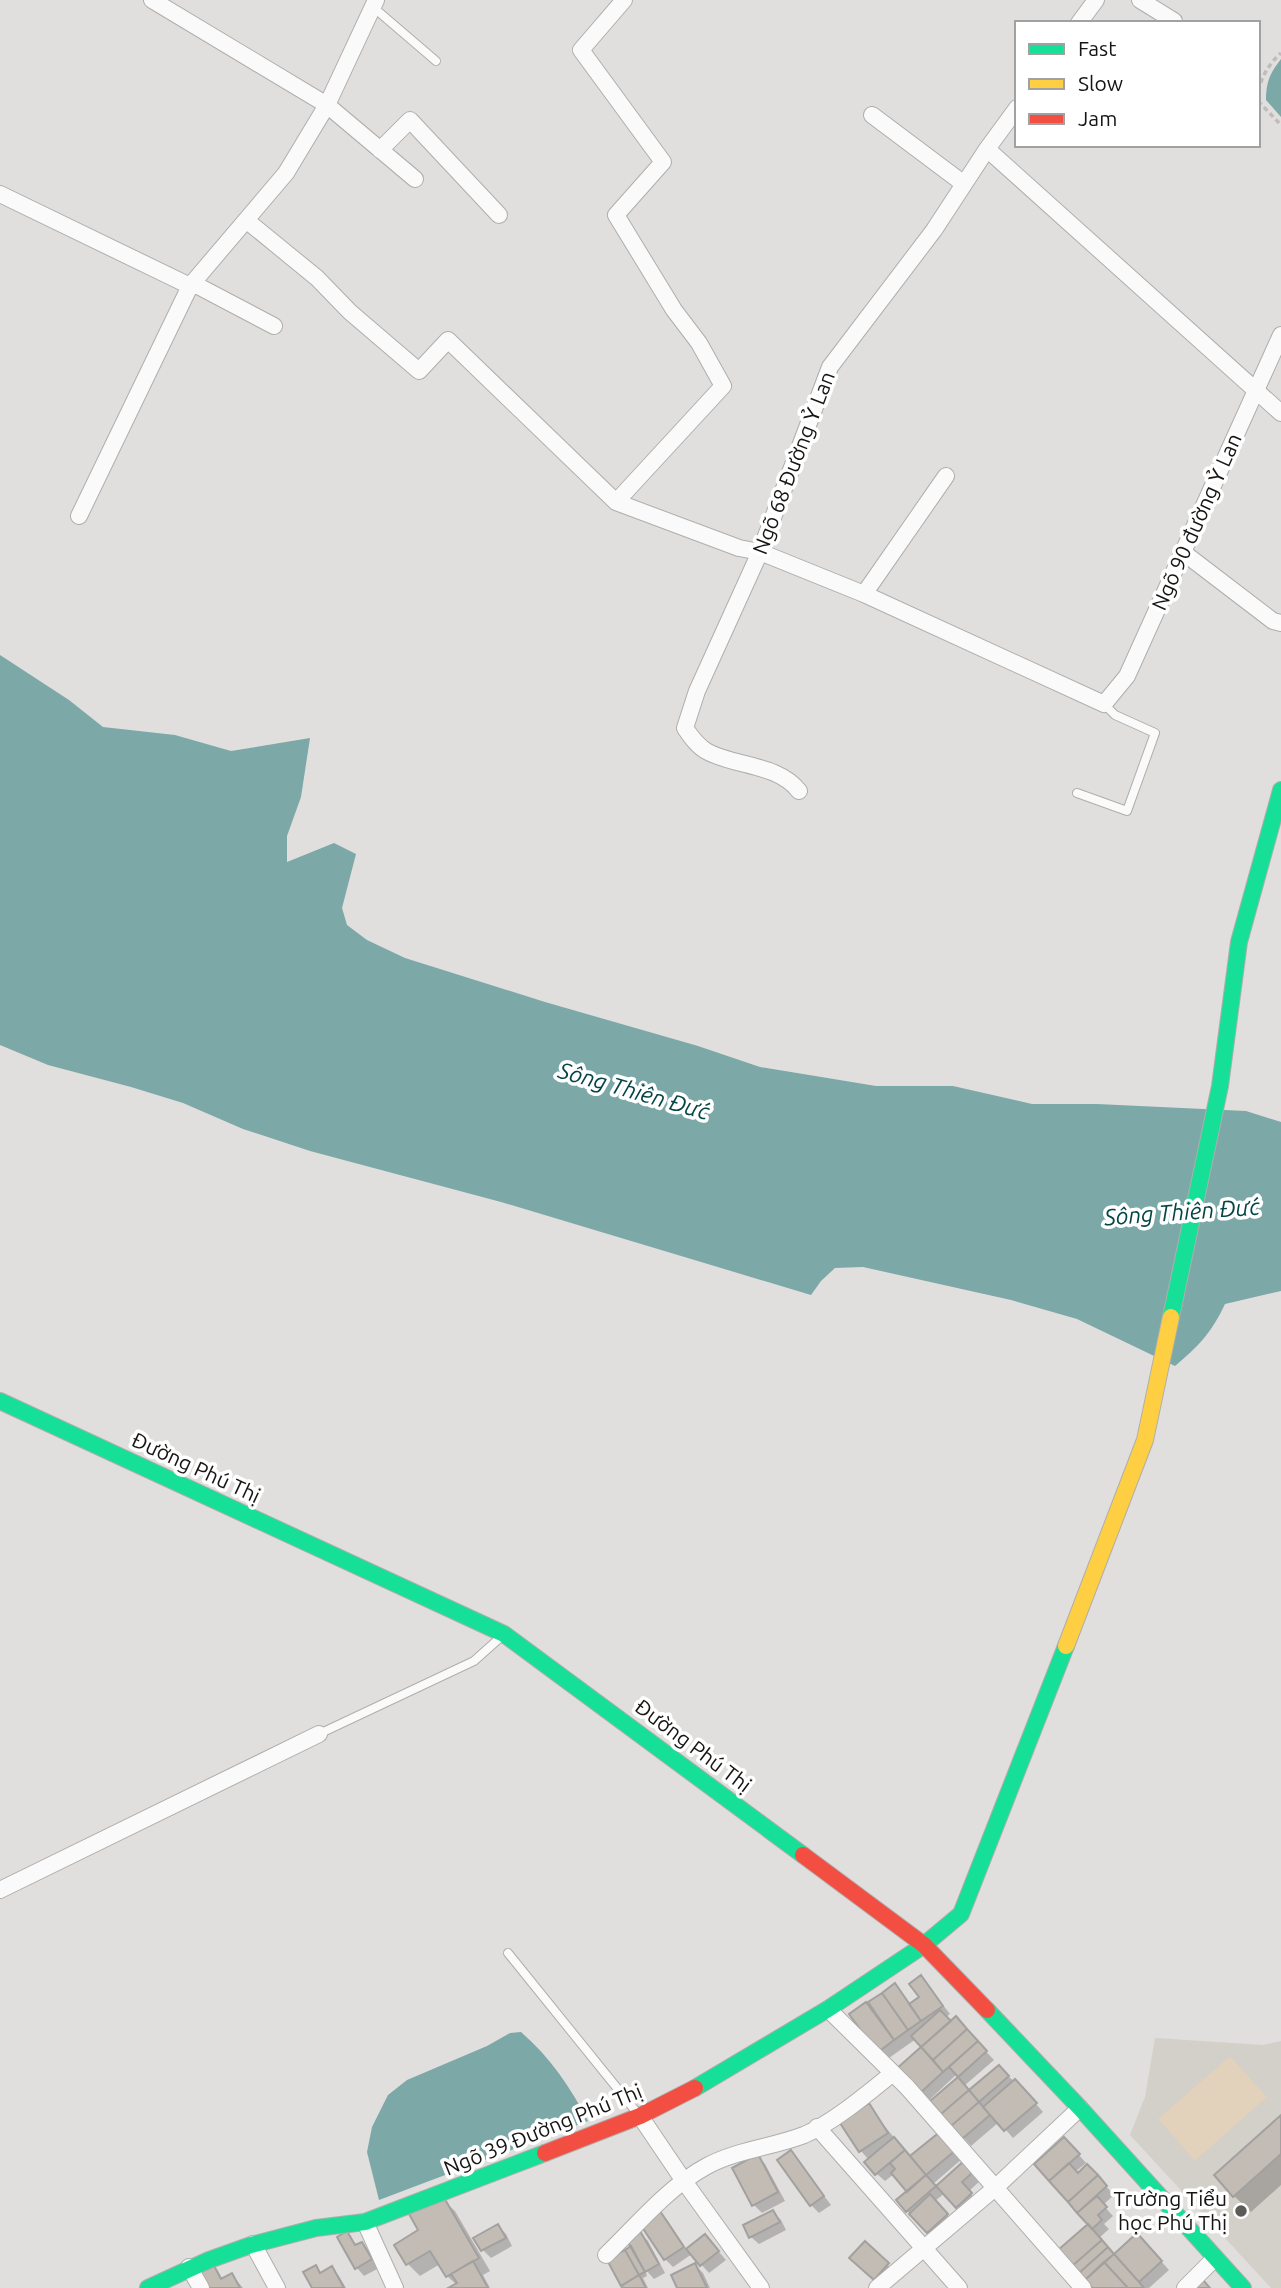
<svg xmlns="http://www.w3.org/2000/svg" width="1281" height="2288" font-family="Ubuntu,sans-serif">
  <style>
    .built { fill: #d3cfc9 }
    .green { fill: #e2d1bb }
    .water { fill: #7ca8a8 }
    .shadow { fill: #0003 }
    .building { fill: #c3bcb4; stroke: #a2a19f; stroke-width: 2 }
    .lines { fill: none; stroke-linecap: round; stroke-linejoin: round }
    .lane-casing { stroke: #afaead; stroke-width: 10 }
    .street-casing { stroke: #afaead; stroke-width: 18 }
    .fast-casing { stroke: #afaead; stroke-width: 18 }
    .slow-casing { stroke: #afaead; stroke-width: 18 }
    .jam-casing { stroke: #afaead; stroke-width: 18 }
    .path { stroke: #bebdbd; stroke-width: 3.5; stroke-dasharray: 5 3.5; stroke-linecap: butt }
    .lane { stroke: #fafafa; stroke-width: 8 }
    .street { stroke: #fafafa; stroke-width: 16 }
    .fast { stroke: #16e098; stroke-width: 16 }
    .slow { stroke: #ffcf43; stroke-width: 16 }
    .jam { stroke: #f24e42; stroke-width: 16 }
    .poi-dot { fill: #5d5c5a; stroke: #fff; stroke-width: 2.5 }
    .labels { text-anchor: middle; stroke-width: 7; stroke-linejoin: round; paint-order: stroke }
    .street-label { font-size: 21px; fill: #161514; stroke: #fff }
    .poi-label { font-size: 21px; fill: #161514; stroke: #fff; text-anchor: end }
    .water-label { font-size: 23px; font-style: italic; fill: #054545; stroke: #fff }
  </style>
  <rect width="100%" height="100%" fill="#e1dfdd"/>
  <!-- built -->
  <path class="built" d="M1155,2038L1263,2045L1281,2041V2288H1271L1130,2135L1145,2097Z"/>
  <!-- green -->
  <path class="green" d="M1230,2056L1267,2097L1195,2161L1158,2119Z"/>
  <!-- water -->
  <path class="water" d="M1281,59V117L1266,100C1266,82 1270,73 1281,59Z
    M0,655L69,700L103,727L175,735L231,751L310,738L301,797L287,836V862L334,843L356,854L342,908L347,925L367,940L405,958L545,1002L698,1046L760,1067L876,1086H953L1032,1104H1097L1246,1111L1281,1122V1291L1225,1304C1212,1332 1198,1347 1175,1366L1077,1319L1011,1300L863,1267L835,1268L821,1281L811,1295L501,1202L310,1151L243,1129L183,1103L131,1087L48,1065L0,1045Z
    M521,2032C550,2057 571,2088 588,2121L379,2200L367,2152L372,2127L388,2095L407,2080L487,2046L510,2033Z"/>
  <!-- shadow -->
  <path class="shadow" d="M921,1977L950,2014L946,2017L951,2023L963,2027L994,2060L964,2086L970,2092L1007,2075L1023,2089L1043,2112L1013,2138L999,2122L971,2146L932,2102L960,2078L957,2074L927,2102L898,2071L923,2047L916,2039L886,2060L851,2015L894,1985L911,2005L921,1998Z
    M868,2106L911,2158L941,2133L963,2158L933,2184L937,2188L965,2162L981,2180L969,2191L978,2202L965,2214L945,2193L935,2201L955,2223L936,2239L907,2211L909,2192L894,2174L885,2181L877,2174L869,2160L861,2151L842,2124Z
    M1281,2118V2185L1251,2212L1234,2196Z
    M1072,2147L1086,2163L1075,2172L1078,2175L1095,2174L1114,2195L1103,2205L1113,2216L1104,2224L1109,2229L1099,2238L1114,2256L1145,2243L1169,2270L1149,2288H1095L1090,2224L1037,2164Z
    M791,2152L831,2205L819,2213L811,2205Z
    M757,2156L765,2164L785,2201L762,2213L754,2205Z
    M442,2199L455,2211L490,2271L483,2275L490,2288H452L457,2285L447,2276L440,2264L420,2276L408,2264L421,2231Z
    M773,2212L781,2220L786,2230L759,2244L751,2237Z
    M660,2213L668,2221L687,2250L712,2244L726,2260L709,2273L692,2254L673,2267L665,2259Z
    M498,2226L506,2234L512,2246L491,2258L483,2250L476,2238Z
    M347,2233L357,2246L361,2244L369,2252L379,2268L364,2276L357,2268Z
    M640,2233L648,2241L665,2273L654,2279L645,2269L647,2276L643,2278L648,2288H625L633,2247Z
    M865,2244L895,2272L883,2287L852,2258Z
    M210,2263L218,2271L223,2280L232,2275L243,2288H209Z
    M695,2265L703,2273L710,2288H679Z
    M316,2267L322,2274L332,2269L339,2276L346,2288H314Z"/>
  <!-- building -->
  <path class="building" d="M921,1975L943,2006L921,2021L909,2004L919,1997L909,1984Z
    M895,1983L921,2021L908,2030L882,1993Z
    M882,1993L908,2030L894,2040L868,2002Z
    M866,2002L894,2040L877,2053L849,2014Z
    M940,2010L951,2021L921,2047L911,2036Z
    M956,2016L967,2029L933,2060L921,2047Z
    M967,2029L978,2041L943,2072L933,2060Z
    M978,2041L987,2051L958,2077L949,2067Z
    M921,2047L943,2072L918,2095L895,2070Z
    M999,2065L1009,2076L979,2102L969,2090Z
    M958,2077L969,2090L941,2114L930,2101Z
    M1015,2079L1037,2103L1004,2131L983,2107Z
    M969,2090L979,2102L951,2126L941,2114Z
    M979,2102L990,2115L962,2139L951,2126Z
    M869,2103L888,2133L859,2152L840,2123Z
    M1281,2115V2154L1233,2197L1214,2175Z
    M941,2131L957,2149L926,2175L910,2156Z
    M894,2137L905,2150L875,2175L864,2162Z
    M1064,2137L1080,2154L1049,2181L1034,2164Z
    M791,2150L824,2196L810,2206L777,2160Z
    M905,2150L926,2175L907,2192L891,2173L895,2169L890,2163Z
    M758,2154L778,2192L752,2206L732,2168Z
    M965,2160L974,2171L962,2182L972,2193L956,2208L936,2186Z
    M1069,2163L1078,2173L1087,2164L1098,2175L1068,2202L1049,2181Z
    M926,2175L936,2186L906,2212L896,2200Z
    M1098,2175L1107,2186L1077,2213L1068,2202Z
    M930,2194L948,2214L927,2233L909,2214Z
    M443,2196L479,2258L446,2277L430,2251L406,2265L394,2245L418,2230L409,2214Z
    M1097,2196L1107,2207L1098,2215L1102,2220L1092,2229L1077,2213Z
    M773,2210L780,2222L749,2238L743,2225Z
    M660,2211L684,2247L664,2260L640,2224Z
    M498,2224L506,2238L481,2251L473,2238Z
    M1088,2224L1102,2240L1072,2266L1058,2250Z
    M347,2231L355,2245L362,2242L372,2259L355,2269L337,2237Z
    M640,2231L659,2264L645,2272L626,2239Z
    M1137,2233L1162,2261L1139,2282L1114,2254Z
    M705,2234L719,2251L700,2266L686,2249Z
    M1102,2240L1108,2247L1079,2273L1072,2266Z
    M865,2241L889,2263L874,2280L849,2258Z
    M631,2246L645,2272L639,2275L625,2250Z
    M1108,2247L1114,2254L1085,2280L1079,2273Z
    M625,2250L639,2275L621,2286L607,2260Z
    M1114,2254L1139,2282L1144,2288H1128L1104,2262Z
    M211,2260L221,2279L232,2273L240,2288H207L196,2268Z
    M473,2261L488,2288H448L457,2283L451,2274Z
    M1104,2262L1128,2288H1092L1085,2280Z
    M695,2263L707,2288H677L671,2275Z
    M316,2265L320,2273L332,2266L344,2288H312L303,2272Z
    M639,2275L646,2288H623L621,2286Z
    M1203,2280L1210,2288H1194Z"/>
  <g class="lines">
    <!-- lane casing -->
    <g class="lane-casing">
      <path id="lane" d="M373,7L436,61
        M1077,793L1127,811L1155,733L1115,715L1104,704
        M319,1734L474,1661L502,1636
        M508,1953L638,2114"/>
    </g>
    <!-- street casing -->
    <g class="street-casing">
      <path id="street" d="M152,0L327,105L415,179
        M1140,0L1174,21
        M1079,23L1096,0
        M872,115L964,184
        M987,149L1281,413
        M380,150L410,120L499,215
        M0,194L190,286H198L274,326
        M246,220L317,278L350,312L419,371L448,340L616,502L739,548L760,552L864,594L1104,704L1127,676L1281,335
        M616,502L723,386L699,343L674,310L616,215L663,162L581,50L624,0
        M79,516L190,286L286,173L327,105L376,0
        M1184,553L1273,621L1281,623
        M864,594L946,476
        M799,791C778,764 737,767 708,752C698,747 691,737 685,728L697,691L760,552L830,367L934,230L987,149L1017,108
        M0,1890L319,1734
        M828,2009L907,2087L1083,2288
        M640,2116L686,2184L761,2288
        M817,2127L959,2288
        M365,2222L395,2288
        M253,2244L277,2288
        M606,2255C637,2225 668,2187 707,2166C737,2150 773,2147 804,2135C833,2123 868,2093 893,2073
        M189,2267L201,2288
        M877,2288L995,2188L1080,2108
        M1185,2288L1215,2258"/>
    </g>
    <!-- fast casing -->
    <g class="fast-casing">
      <path id="fast" d="M1171,1317L1220,1086L1239,942L1281,790
        M0,1401L504,1634L803,1855
        M987,2010L1080,2108L1243,2288
        M695,2088L828,2009L924,1945L961,1914L1066,1646
        M148,2288L209,2260L251,2245L316,2228L365,2222L545,2153"/>
    </g>
    <!-- slow casing -->
    <g class="slow-casing">
      <path id="slow" d="M1066,1646L1145,1440L1171,1317"/>
    </g>
    <!-- jam casing -->
    <g class="jam-casing">
      <path id="jam" d="M803,1855L924,1945L987,2010
        M545,2153L640,2116L695,2088"/>
    </g>
    <!-- path -->
    <path class="path" d="M1258,91C1262,76 1269,64 1281,53
      M1258,101L1281,125"/>
    <!-- lane -->
    <use href="#lane" class="lane"/>
    <!-- street -->
    <use href="#street" class="street"/>
    <!-- fast -->
    <use href="#fast" class="fast"/>
    <!-- slow -->
    <use href="#slow" class="slow"/>
    <!-- jam -->
    <use href="#jam" class="jam"/>
  </g>
  <!-- markers -->
  <circle class="poi-dot" cx="1241" cy="2211" r="7"/>
  <g class="labels">
    <!-- street labels -->
    <g class="street-label">
      <text transform="translate(794 463) rotate(-69)" y="7">Ngõ 68 Đường Ỷ Lan</text>
      <text transform="translate(1197 522) rotate(-66)" y="7">Ngõ 90 đường Ỷ Lan</text>
      <text transform="translate(196 1468) rotate(25)" y="7">Đường Phú Thị</text>
      <text transform="translate(693 1746) rotate(37)" y="7">Đường Phú Thị</text>
      <text transform="translate(543 2130) rotate(-22)" y="7">Ngõ 39 Đường Phú Thị</text>
    </g>
    <!-- poi labels -->
    <g class="poi-label">
      <text x="1227" y="2206">Trường Tiểu<tspan x="1227" dy="24">học Phú Thị</tspan></text>
    </g>
    <!-- water labels -->
    <g class="water-label">
      <text transform="translate(634 1091) rotate(16)" y="8">Sông Thiên Đức</text>
      <text transform="translate(1182 1212) rotate(-4)" y="8">Sông Thiên Đức</text>
    </g>
  </g>
  <!-- legend -->
  <rect x="1015" y="21" width="245" height="126" fill="#ffffff" stroke="#a2a1a1" stroke-width="2"/>
  <rect x="1029" y="44" width="35" height="10" fill="#16e098" stroke="#a2a1a1" stroke-width="2"/>
  <text x="1078" y="56" font-size="21" fill="#161514">Fast</text>
  <rect x="1029" y="79" width="35" height="10" fill="#ffcf43" stroke="#a2a1a1" stroke-width="2"/>
  <text x="1078" y="91" font-size="21" fill="#161514">Slow</text>
  <rect x="1029" y="114" width="35" height="10" fill="#f24e42" stroke="#a2a1a1" stroke-width="2"/>
  <text x="1078" y="126" font-size="21" fill="#161514">Jam</text>
</svg>
